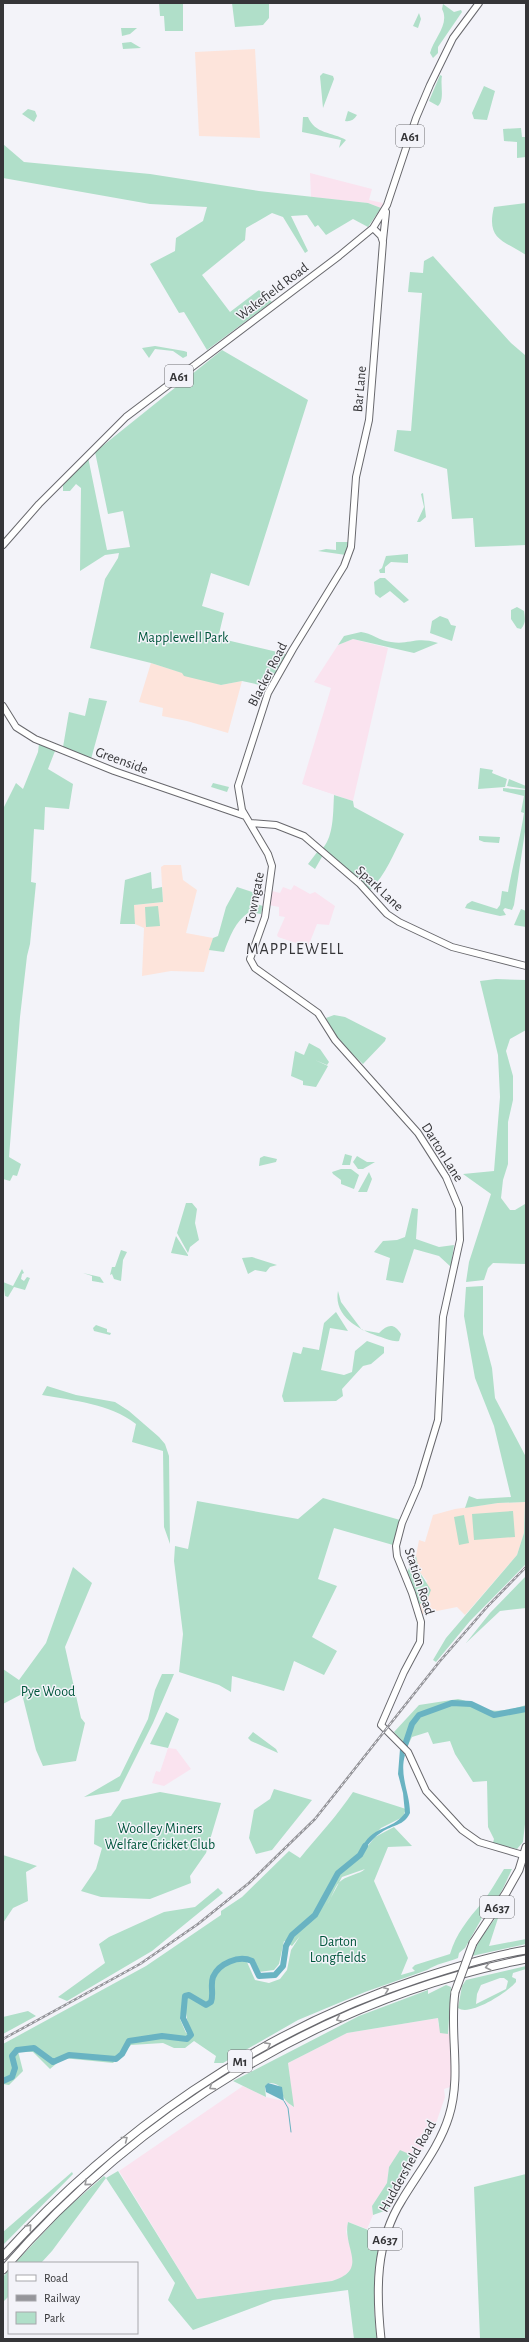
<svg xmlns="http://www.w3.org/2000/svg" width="529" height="2342" font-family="'Alegreya Sans',sans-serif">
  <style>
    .industrial { fill: #fae3ef }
    .education { fill: #fde4db }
    .green { fill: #b0dfc9; fill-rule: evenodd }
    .water { fill: #69b3c2 }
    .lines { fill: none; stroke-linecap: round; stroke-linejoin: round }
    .stream { stroke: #69b3c2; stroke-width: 1 }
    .river { stroke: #69b3c2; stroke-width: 6 }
    .major-casing { stroke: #68686d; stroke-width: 8 }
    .highway-casing { stroke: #68686d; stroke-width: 9 }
    .major { stroke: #fff; stroke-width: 6 }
    .highway { stroke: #fff; stroke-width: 7 }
    .rail-casing { stroke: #95959a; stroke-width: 2.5 }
    .rail { stroke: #f3f3f9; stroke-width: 1; stroke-dasharray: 3; stroke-linecap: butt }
    .highway-bridge-casing { stroke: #68686d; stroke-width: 9; stroke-linecap: butt }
    .highway-bridge { stroke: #fff; stroke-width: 7 }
    .oneway { stroke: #9a9a9c }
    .labels { text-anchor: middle; stroke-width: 3; stroke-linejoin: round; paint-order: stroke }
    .shield { fill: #f3f3f9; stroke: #6e6e72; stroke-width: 1 }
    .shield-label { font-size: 13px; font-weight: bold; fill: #353538 }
    .street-label { font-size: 14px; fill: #353538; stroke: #f3f3f9 }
    .park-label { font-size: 14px; fill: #00563c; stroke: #f3f3f9 }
    .quarter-label { font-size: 16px; letter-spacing: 1px; fill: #353538; stroke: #f3f3f9 }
  </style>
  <rect width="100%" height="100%" fill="#f3f3f9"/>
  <!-- industrial -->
  <path class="industrial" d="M310,173L372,189L369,200L383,203L381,208L368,203L311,197Z
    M353,639L388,648L353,801L302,784L331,688L314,682L338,645Z
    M294,885L310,894L315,892L335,906L329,925L317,924L308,947L278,937L277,935L285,917L279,916V907L269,905L272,891L280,893L283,887L291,890Z
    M168,1748L176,1749L191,1769L164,1786L152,1783L156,1771L160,1772Z
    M438,2018V2024L448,2034L449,2031L453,2065L450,2087L444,2089L445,2097L434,2129L418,2158L400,2151L389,2167L387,2183L372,2206L373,2215L367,2229L348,2222L346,2232L354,2261L352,2268L343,2277L332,2281L197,2299L119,2171L243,2086L266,2097L284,2101L285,2100L293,2107L288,2063L347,2033Z"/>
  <!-- education -->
  <path class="education" d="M255,49L260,138L199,136L195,52Z
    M151,663L221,685L242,681L228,733L187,721L162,716L163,708L139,702Z
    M164,865H181L183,880L197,890L186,933L213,938L204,972L171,971L142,976L144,928L135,924L133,905L163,902L161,867Z
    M525,1502L524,1533L517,1555L465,1615L457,1607L422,1614L418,1605L427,1581L419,1571L416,1556L419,1540L425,1542L433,1515L455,1509L498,1503Z"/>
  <!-- green -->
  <path class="green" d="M159,3H183V31H165L164,16H160Z
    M232,3H269V18L263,25L235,27Z
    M443,4L454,12L461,10L462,12L438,47V53L433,58L430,53C434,38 450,24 442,9Z
    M419,13L421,19L418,28L413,26Z
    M121,28H137L130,34L122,36Z
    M131,42L141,48L123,49L122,43Z
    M323,73L333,76L334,79L323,108L320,76Z
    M440,75L442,76C440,85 445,99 438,106L429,101Z
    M484,86L495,91L487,120L474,119L472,113Z
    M28,109L35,111L37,116L34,122L22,114Z
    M348,111L357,115C354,120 350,122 345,121Z
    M303,117H308C315,134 332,132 346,140L339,148L341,140L302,132Z
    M521,128L522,137H526V157L517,158V142L504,141L503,129Z
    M3,144L24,162L150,174L259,191L368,203L381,208L368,227L353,219L326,235L318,225L315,227L307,215L291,216L308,251L305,253L283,217L272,213L246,228L245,240L202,275L230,312L259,290L272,302L207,350L184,312L179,313L150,264L175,251L176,238L203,221L207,207L150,204L3,178Z
    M526,203V255C503,240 486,240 494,207Z
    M433,256L511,343L525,355L526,545L475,547L473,518L452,519L447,469L394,451L397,430L411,431L422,293L408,292L410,272L423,273L424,261Z
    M155,346L184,351L187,352V356L183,358L173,351L155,349L149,358L142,348Z
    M222,350L308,400L249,586L211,573L202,606L224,613L218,638L286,654L269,687L242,681L221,685L184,676L182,673L151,663L90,648L105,579L118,558L119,553L105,555L80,571L81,488L76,484L70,491H63V485L88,457L107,550L130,547L123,511L108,514L95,452Z
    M423,493L426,517L420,522H417L424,507L421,494Z
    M336,542H348L346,555L318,551L326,549L336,550Z
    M408,554V563L391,562L385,567V573H380L379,570L382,568L386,556Z
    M380,578H385L409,600L404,603L390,591L380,598L375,594L374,582Z
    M517,607L524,611C525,619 526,623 521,629L517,628L511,619V610Z
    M440,616L448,619L451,625L456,626L452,641L430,633L432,621Z
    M361,632C371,633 380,641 391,642C410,645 416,636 438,643L414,653L353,639L338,645L344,636Z
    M89,698L107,701L91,759L63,747L69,712L85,716Z
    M39,744L55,751L48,769L73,784L69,809L45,807L44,830L34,829L31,882L36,883L30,944L27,956L20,1017L9,1157L21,1164L17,1176L13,1175L10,1181L3,1179V809L16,783L23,789L38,752Z
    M480,768L493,770L492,773L507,779L505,787L478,789Z
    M509,779L526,786V789L507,786Z
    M213,783L229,787L227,792L211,787Z
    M503,788L526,790V825L514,905L512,910L505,908L503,910L506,915L500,916L465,908L467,904L472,901L497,909L500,905L502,891L508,892C512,867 520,840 524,813L521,812L524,796L503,791Z
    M334,795L353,801L354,807L404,834C394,852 386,875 370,890L323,848C334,835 333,812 334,795Z
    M479,836L500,837L499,843L484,842L479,840Z
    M318,851L323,855L315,869L308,864Z
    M151,872L152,889L162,887L163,902L134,905L135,924H120L125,880Z
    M237,887L258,894L256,904L263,906L261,914L249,912C235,922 230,936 224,952L209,950L213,938L218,936L226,907Z
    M158,906L160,926L146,927L145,907Z
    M521,909L526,911V927L514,925Z
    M496,979L526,980V1030L510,1039L506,1051L513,1076V1100L508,1122V1164L503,1180L501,1198L510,1210H515L525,1204L526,1264L493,1263L488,1268L484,1280L466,1282L469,1262L491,1194L463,1174L494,1171L500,1097L498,1055L480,981Z
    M334,1015L345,1017L386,1038L385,1041L363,1064L337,1040L326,1018Z
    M309,1043L320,1049L329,1062L327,1065L315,1060L328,1066L316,1087L303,1085V1081L291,1076L295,1051L304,1055Z
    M345,1154L352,1156L350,1165H342Z
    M264,1156L277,1159L276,1162L259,1166L260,1158Z
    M357,1156L367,1162H375L363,1169H358L353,1162Z
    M341,1169H351L359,1175L354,1189L341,1184V1180L333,1174L332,1172Z
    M369,1172L372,1179L367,1192H358Z
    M186,1203H192L197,1209L195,1223L199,1240L190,1247L188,1253L177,1233Z
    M412,1208L418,1209L416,1239L439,1247L454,1245L451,1267L439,1256L414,1249L403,1283L386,1280L390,1258L374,1252L383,1241L397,1240L405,1237Z
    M176,1236L188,1255V1256L171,1253Z
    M121,1250L127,1252L123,1260L121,1281L114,1279L112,1274L110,1275L112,1267H115Z
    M252,1257L277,1265L270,1267L266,1272L255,1270L248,1274L242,1258Z
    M22,1269L24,1273L22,1274L21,1279L24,1281L27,1277L30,1278L25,1290L14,1287L8,1297L5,1296L3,1282L13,1286Z
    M83,1273L100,1277L104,1283L92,1281V1276Z
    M483,1286V1334L492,1368L495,1398L526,1457V1564L470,1621L436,1662L433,1660L446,1638L517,1555L524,1533L525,1502L498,1503L465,1508L469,1496L477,1499L511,1497L494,1426L475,1378L464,1316L466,1287Z
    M338,1291L341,1302L362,1330L379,1333C388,1324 394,1323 401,1334L399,1341C393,1342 387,1339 381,1337C361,1331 333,1317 338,1291Z
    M336,1312L348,1331L330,1328L321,1370L344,1375L352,1372L355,1351L367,1341L384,1347V1353L371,1364L363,1366L342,1389L343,1396L336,1401L284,1402L282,1396L293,1352L301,1354L303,1347L319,1350L324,1323Z
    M96,1325L107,1329V1332L111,1333L110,1335L94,1331L93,1328Z
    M47,1386L76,1395L115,1402L129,1411L159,1437L165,1444L169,1456L170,1544L164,1527L163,1451L132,1442L136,1424C109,1403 74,1401 42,1395Z
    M323,1498L400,1520L393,1545L334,1528L318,1579L337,1586L312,1637L337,1651L324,1675L294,1661L284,1691L232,1676L231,1692L219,1685L179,1672L183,1634L174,1561L175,1546L188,1549L197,1501L298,1519Z
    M513,1511L515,1537L474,1540L472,1514Z
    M464,1515L469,1543L459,1545L454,1517Z
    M416,1556L419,1571L431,1590L427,1600L418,1605L405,1575Z
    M73,1567L92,1583L65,1647L81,1718L85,1723L76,1761L43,1766L36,1750L22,1694L3,1704V1669L19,1680L46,1643Z
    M526,1576V1608L500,1611L466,1643L490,1613Z
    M162,1674H174L153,1723L119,1791L84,1797L120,1776L148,1719L155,1690Z
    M458,1699C468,1701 475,1705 485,1709C496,1713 514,1709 526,1705V1815L523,1842L517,1849L493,1843L494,1839L488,1827L487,1781L473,1782L455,1754L450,1741L433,1744L428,1732L412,1737L407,1747L394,1732L419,1705Z
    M166,1712L179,1719L168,1748L150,1744Z
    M253,1732L276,1749L278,1753L251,1741L248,1738Z
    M274,1789L312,1800L272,1850L256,1854L249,1838L254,1810L270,1799Z
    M160,1792L221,1803L206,1853L190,1876L191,1883L150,1899L101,1897L81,1891L96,1869L102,1848L94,1844L95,1820L111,1816L122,1800Z
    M353,1792L406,1809L403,1817L381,1828L360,1851L363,1852L375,1837L394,1827L412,1846L388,1847L374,1881L408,1958L401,1975L415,1971L412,1968L415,1965L450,1954C456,1934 468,1919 481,1904C490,1893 497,1880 504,1869H512C507,1879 497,1906 487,1909L465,1948L459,1953L458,1958C448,1962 436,1964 427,1970L365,1992L298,2020L223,2063H214L216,2056L194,2041L185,2048H174L163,2043L131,2045L113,2063L63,2058L50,2069L33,2052L18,2051L23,2071L9,2085L3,2084V2044L146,1966L221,1915V1911L242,1897L289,1851L300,1858C318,1836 337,1816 353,1792ZM365,1869C360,1874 349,1875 342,1880C335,1884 332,1898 327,1905L342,1877ZM300,1936L291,1950L287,1970L280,1979L269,1983L255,1980L247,1962L255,1961L259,1972L274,1970L279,1964L284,1941L292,1946ZM186,2000C185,2012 187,2023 192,2034L186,2033L180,2019L183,2002Z
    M3,1855L37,1866L26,1872L28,1901L13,1908L3,1923Z
    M218,1888L223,1893L152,1951L67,2001L58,1997L105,1963L99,1944L109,1937L164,1912L195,1907Z
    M500,1912L489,1946L526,1939V1944L472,1956L480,1939Z
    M526,1966V1969L513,1973L512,1977L516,1979V1982C508,1992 470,2017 458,2008L462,1986L466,1980ZM500,1978H504L508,1981L506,1989L476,2004L477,1994L481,1985Z
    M446,1985L451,1987L448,2034L440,2033L438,2018L347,2033L288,2063L294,2107C291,2105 286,2102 284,2098C280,2088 281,2083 268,2083L265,2088L266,2097L233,2081L359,2016L428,1990V1994Z
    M28,2011L36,2016L3,2034V2017Z
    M400,2150L418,2158L393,2203L387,2210L373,2215L372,2206L387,2183L389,2167Z
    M118,2171L197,2299L332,2281C370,2269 342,2248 348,2222L381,2235C373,2271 372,2302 377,2339H354L348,2290L273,2300L193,2330L168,2300L175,2283L106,2178L52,2251L41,2263H15L65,2210L104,2176L106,2178Z
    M72,2172L73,2174L3,2245V2232Z
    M526,2174V2339H480L474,2187Z
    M9,2270V2296L3,2302V2277Z"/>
  <!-- water -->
  <path class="water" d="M400,1749L405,1755C399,1776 410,1793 410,1813C404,1826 392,1825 382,1832C374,1837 368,1844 363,1852L360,1851C372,1824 391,1832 405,1813L403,1793L398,1774Z
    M268,2083L282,2087L284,2101L266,2092L265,2086Z"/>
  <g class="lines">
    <!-- stream -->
    <path class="stream" d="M284,2101L288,2108L291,2132"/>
    <!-- river -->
    <path class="river" d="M403,1751L412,1724L419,1715L452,1703L471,1704L494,1715L526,1709
      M3,2081L12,2077L15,2068L12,2056L17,2050L34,2048L53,2062L69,2055L116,2059L122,2054L129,2041L162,2036L187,2039L191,2035L183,2018L185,1996L189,1995L206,2005L211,2002C214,1994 210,1985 213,1977C219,1963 239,1955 252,1961L259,1976L275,1975L283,1966L286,1946L292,1935L315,1915L338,1873L360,1855L365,1846"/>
    <!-- major casing -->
    <g class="major-casing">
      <path id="major" d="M373,228L381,236L383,242L369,420L356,477L351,547L344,566L293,649L268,693L238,786L242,810L268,854L272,866L265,917L250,959L255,968L318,1013L335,1040L418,1133L446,1177L459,1208L460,1240L443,1317L438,1420L418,1486L402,1523L396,1546L397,1556L412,1593L421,1622L420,1642L404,1672L381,1725L408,1752L426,1791L462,1830L479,1842L523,1855
        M383,240L386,212
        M3,545L39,504L126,417L339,256L373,228L387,205L416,118L430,85L453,38L479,3
        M3,706L16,727L35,739L114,771L245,816
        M250,823L276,825L304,836L360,884L387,914L399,922L452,947L526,966"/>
    </g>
    <!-- highway casing -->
    <g class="highway-casing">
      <path id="highway" d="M473,1943L506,1893L519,1870L526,1847
        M3,2256C117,2131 257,2032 418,1979C454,1967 489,1956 526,1950
        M3,2270C138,2114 323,1999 526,1959
        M381,2339C376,2291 375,2243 402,2200C418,2173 440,2146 449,2116C462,2074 449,2033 455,1992"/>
    </g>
    <!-- major -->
    <use href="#major" class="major"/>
    <!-- highway -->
    <use href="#highway" class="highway"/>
    <!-- rail casing -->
    <g class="rail-casing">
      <path id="rail" d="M3,2039L140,1964L198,1924L249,1883L315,1819L440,1661L487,1607L526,1567"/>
    </g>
    <!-- rail -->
    <use href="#rail" class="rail"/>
    <!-- highway-bridge casing -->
    <g class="highway-bridge-casing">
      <path id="highway-bridge" d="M455,1992L473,1943"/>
    </g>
    <!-- highway-bridge -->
    <use href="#highway-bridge" class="highway-bridge"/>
  </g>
  <!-- one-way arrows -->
  <defs><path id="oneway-chevron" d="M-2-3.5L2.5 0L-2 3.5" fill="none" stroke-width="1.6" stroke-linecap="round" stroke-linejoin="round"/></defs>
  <g class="oneway">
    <use href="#oneway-chevron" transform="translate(488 1967) rotate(166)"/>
    <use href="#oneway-chevron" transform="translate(386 1990) rotate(-21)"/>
    <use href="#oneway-chevron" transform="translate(339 2019) rotate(156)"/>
    <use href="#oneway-chevron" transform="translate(268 2045) rotate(-29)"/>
    <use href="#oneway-chevron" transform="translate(212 2087) rotate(147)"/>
    <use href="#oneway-chevron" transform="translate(125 2139) rotate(-38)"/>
    <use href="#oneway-chevron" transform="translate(87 2183) rotate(139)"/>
    <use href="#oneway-chevron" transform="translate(29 2227) rotate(-48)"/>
  </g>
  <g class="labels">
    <!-- shield labels -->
    <g class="shield">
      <rect x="396" y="125" width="28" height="22" rx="3"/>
      <rect x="165" y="365" width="28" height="22" rx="3"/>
      <rect x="480" y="1896" width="34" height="22" rx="3"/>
      <rect x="228" y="2050" width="24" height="22" rx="3"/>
      <rect x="368" y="2228" width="34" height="22" rx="3"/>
    </g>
    <g class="shield-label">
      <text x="410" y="141">A61</text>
      <text x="179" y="381">A61</text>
      <text x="497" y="1912">A637</text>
      <text x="240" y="2066">M1</text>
      <text x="385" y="2244">A637</text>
    </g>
    <!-- street labels -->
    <g class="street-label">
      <text transform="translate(272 291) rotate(-37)" y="5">Wakefield Road</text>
      <text transform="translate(359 389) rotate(-85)" y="5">Bar Lane</text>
      <text transform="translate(267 674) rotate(-63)" y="5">Blacker Road</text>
      <text transform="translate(122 760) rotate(20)" y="5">Greenside</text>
      <text transform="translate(380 888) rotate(43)" y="5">Spark Lane</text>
      <text transform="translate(254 898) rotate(-79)" y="5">Towngate</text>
      <text transform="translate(443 1152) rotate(58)" y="5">Darton Lane</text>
      <text transform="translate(420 1581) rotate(72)" y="5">Station Road</text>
      <text transform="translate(407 2166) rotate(-61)" y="5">Huddersfield Road</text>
    </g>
    <!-- park labels -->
    <g class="park-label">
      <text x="183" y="642">Mapplewell Park</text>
      <text x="48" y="1696">Pye Wood</text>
      <text x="160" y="1833">Woolley Miners<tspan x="160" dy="16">Welfare Cricket Club</tspan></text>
      <text x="338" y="1946">Darton<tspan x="338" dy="16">Longfields</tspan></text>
    </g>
    <!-- quarter labels -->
    <g class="quarter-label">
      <text x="295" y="954">MAPPLEWELL</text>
    </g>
  </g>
  <!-- border -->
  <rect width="529" height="2342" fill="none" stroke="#353538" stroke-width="8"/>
  <!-- legend -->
  <rect x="8" y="2262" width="130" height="72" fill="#f3f3f9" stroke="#a7a7ac"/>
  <rect x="16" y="2275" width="20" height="6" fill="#ffffff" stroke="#a7a7ac"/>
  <text x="44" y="2282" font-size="12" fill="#353538">Road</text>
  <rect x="16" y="2295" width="20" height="6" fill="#95959a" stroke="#a7a7ac"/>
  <text x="44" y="2302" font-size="12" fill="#353538">Railway</text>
  <rect x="16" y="2312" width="20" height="12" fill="#b0dfc9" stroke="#a7a7ac"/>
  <text x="44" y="2322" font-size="12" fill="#353538">Park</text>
</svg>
